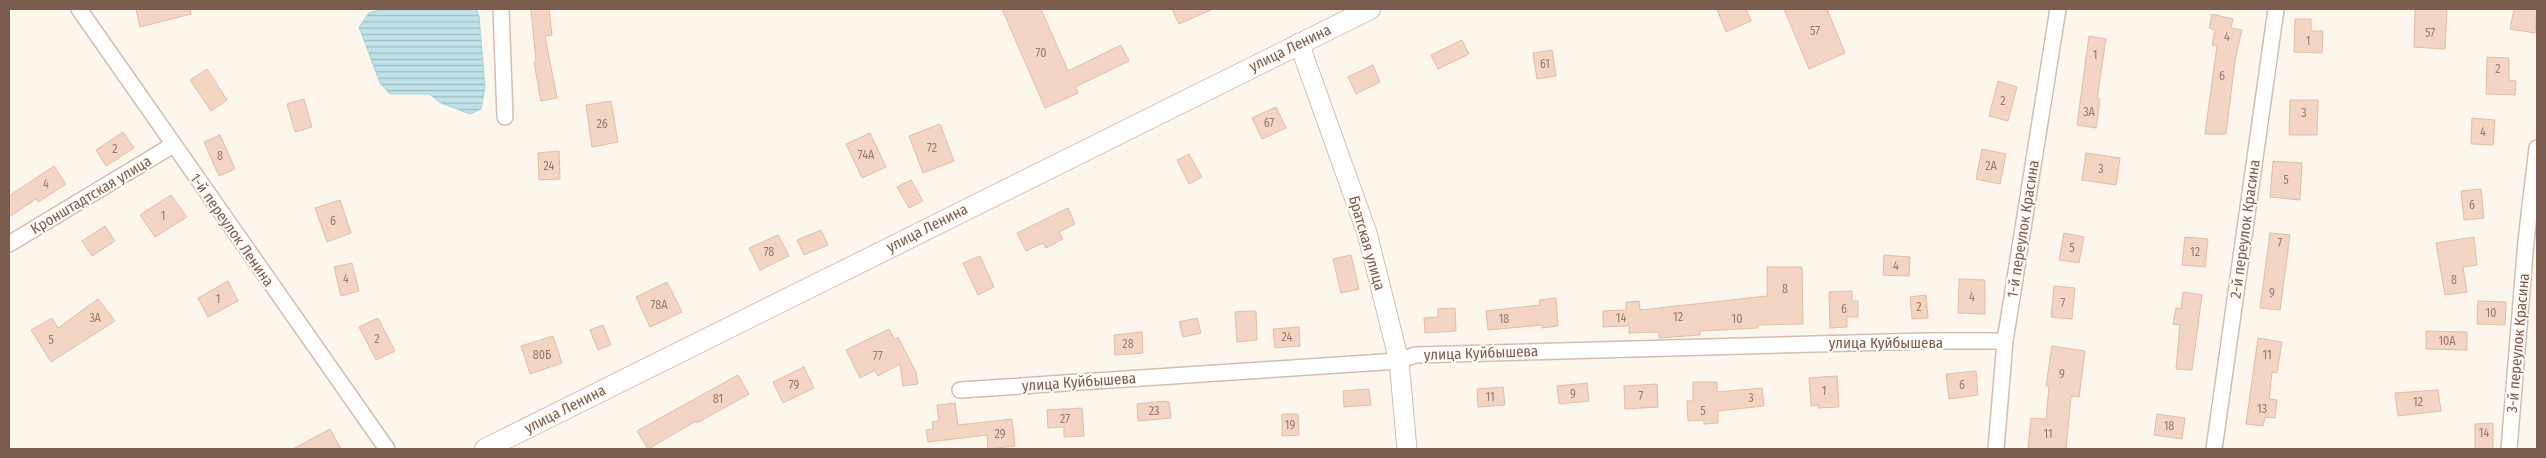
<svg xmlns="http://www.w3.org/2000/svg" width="2546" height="458" font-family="'Fira Sans Condensed',sans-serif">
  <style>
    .water { fill: url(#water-rules); stroke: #a5d3da }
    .building { fill: #f3d5c3; stroke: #e6bba3 }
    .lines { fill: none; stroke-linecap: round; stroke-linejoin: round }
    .minor-casing { stroke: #d1beb0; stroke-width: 18 }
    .tertiary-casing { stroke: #d1beb0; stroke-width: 21 }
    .secondary-casing { stroke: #d6c0b0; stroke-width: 22 }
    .minor { stroke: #fff; stroke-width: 15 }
    .tertiary { stroke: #fff; stroke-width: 19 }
    .secondary { stroke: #fff; stroke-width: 20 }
    .labels { text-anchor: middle; stroke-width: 4; stroke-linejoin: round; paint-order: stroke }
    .number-label { font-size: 12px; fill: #987a6a }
    .street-label { font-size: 15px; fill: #7a5c4d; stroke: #fffaf3 }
  </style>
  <defs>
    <pattern id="water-rules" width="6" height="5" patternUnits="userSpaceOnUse" patternTransform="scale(1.25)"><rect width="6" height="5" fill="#bfe3e8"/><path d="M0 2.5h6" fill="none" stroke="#a0bbbe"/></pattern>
  </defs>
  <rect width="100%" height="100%" fill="#fdf6ec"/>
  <!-- water -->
  <path class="water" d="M382,9H476L479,16L485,87L481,109L470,114L441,103L429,94H390L380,83L359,27L369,13Z"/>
  <!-- building -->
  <path class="building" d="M136,9H190L191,14L140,27Z
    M531,9H549L552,35L545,36L557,98L541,101L534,62H536Z
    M1002,9H1041L1068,71L1121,45L1129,61L1075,87L1078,93L1045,108Z
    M1172,9H1213L1179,24Z
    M1717,9H1746L1751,21L1726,32Z
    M1784,9H1827L1845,53L1809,69Z
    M2415,9H2447L2445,49L2414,47Z
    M2514,9H2537L2535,33L2510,29Z
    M2212,14L2233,19L2231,28L2242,30L2235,60L2226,134H2205L2217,46L2212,45L2215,30L2209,28Z
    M2295,19H2311V31H2323L2322,53L2294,52Z
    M2089,36L2106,39L2097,99H2100L2096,128L2077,125Z
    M1462,40L1469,54L1438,69L1431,55Z
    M1552,50L1556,76L1537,79L1533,53Z
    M2487,57L2509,58V80L2516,81L2515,95L2486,94Z
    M1373,65L1380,82L1356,94L1348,77Z
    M207,69L227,100L211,111L190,80Z
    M1998,81L2017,87L2008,121L1989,116Z
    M304,99L312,127L295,132L287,104Z
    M2290,100H2318L2317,135H2289Z
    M611,101L618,142L592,147L586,105Z
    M1276,107L1286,128L1262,139L1252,118Z
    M2472,118L2495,120L2493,145L2471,144Z
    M940,124L954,161L923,173L909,136Z
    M123,132L134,148L106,166L96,150Z
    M870,133L886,167L862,178L846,144Z
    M220,135L235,169L219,176L204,142Z
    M1982,149L2006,154L2000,184L1976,179Z
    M559,151L560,179L539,180L538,153Z
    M2086,153L2120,158L2116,185L2082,180Z
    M1189,154L1202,177L1189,184L1177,160Z
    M2273,161L2302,163L2300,200L2270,197Z
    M54,166L66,184L38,202L36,199L9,217V196Z
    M911,180L923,201L909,208L897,187Z
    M2481,189L2484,218L2464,220L2461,191Z
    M171,195L187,217L155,237L140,215Z
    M340,200L351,233L327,242L315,208Z
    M1068,208L1075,224L1059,232L1063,239L1046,248L1043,243L1026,251L1017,233Z
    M105,226L115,241L92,256L82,241Z
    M821,230L828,245L804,255L797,240Z
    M2064,233L2084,237L2079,263L2059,260Z
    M2270,233L2290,235L2280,310L2260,308Z
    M778,235L789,256L760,270L749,248Z
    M2185,237L2208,239L2205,267L2182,265Z
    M2474,237L2477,265L2463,267L2467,292L2445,295L2436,243Z
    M1351,255L1359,289L1341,293L1333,259Z
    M1884,255L1910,257L1909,276L1883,275Z
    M980,256L994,287L978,295L963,263Z
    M352,263L359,291L341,296L334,267Z
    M1767,267H1802L1803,324L1758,325V328L1700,331V335L1659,338V332L1629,333V326L1603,327V311L1626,310V302L1639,301L1640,310L1767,296Z
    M1959,279L1985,280V314L1958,313Z
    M228,281L238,301L208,317L198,298Z
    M667,282L682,312L650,327L636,297Z
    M2054,286L2075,288L2072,319L2051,317Z
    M1852,291V301H1858V317H1847V327L1830,328L1829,292Z
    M2183,292L2202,295L2192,370L2176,369L2180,325L2173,324L2176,308L2181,309Z
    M1926,295L1928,318L1912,319L1910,297Z
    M1556,298L1558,326L1542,328V325L1488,330L1486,311L1540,305L1539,300Z
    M98,299L115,321L51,362L31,330L52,318L58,328Z
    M2478,301L2506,302L2505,325L2477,324Z
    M1455,308L1456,331L1425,333L1424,318L1438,317V309Z
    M1256,311L1257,340L1237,342L1235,312Z
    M378,318L395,351L376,360L359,327Z
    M1197,318L1201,333L1183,337L1179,322Z
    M603,325L611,345L598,350L590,330Z
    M1299,327L1300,346L1275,348L1273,329Z
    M889,329L895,340L898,337L916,372L918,384L903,386L900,364L878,376L875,370L860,378L846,350Z
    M2426,331L2467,332V350L2426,349Z
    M1142,332L1143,353L1115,355L1114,335Z
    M553,336L562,363L530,374L521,346Z
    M2258,338L2282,342L2277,373L2272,372L2269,399L2277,400L2275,418L2265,417L2263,426L2246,424Z
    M2052,346L2085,351L2079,397L2071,396L2066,449H2028L2031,418L2046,419L2049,386H2046Z
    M804,367L814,388L783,403L773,382Z
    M1976,371L1978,395L1949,399L1946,374Z
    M738,375L749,394L697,423L696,421L648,449L637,431Z
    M1837,376L1839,407L1818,408V405L1811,406L1809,378Z
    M1693,382H1717V392L1762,388L1764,406L1718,411V423L1704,424V420L1688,421L1687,401H1693Z
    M1587,383L1589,401L1559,404L1557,386Z
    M1657,384L1658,407L1625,409L1624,386Z
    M1503,387L1505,405L1478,407L1477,389Z
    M1369,389L1371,405L1344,407L1343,391Z
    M2438,390L2441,411L2398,416L2395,393Z
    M1164,401L1169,402L1171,418L1138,421L1137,404Z
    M955,403L958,425L1012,419L1015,446L988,449L987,435L928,442L926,430L933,429L932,422L939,421L937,405Z
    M1082,408L1084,436L1064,437V427L1048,428L1047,410Z
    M1282,414H1298L1299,435L1282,436Z
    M2157,414L2185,418L2182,439L2154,435Z
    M2493,423V449H2475V424Z
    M330,429L341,449H293Z"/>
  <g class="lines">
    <!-- minor casing -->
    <g class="minor-casing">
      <path id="minor" d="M79,9L387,449
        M501,9L505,117
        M9,244L173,145
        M960,390L1399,361L1415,355L1927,341H2005
        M1996,449L2005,341L2058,9
        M2214,449L2276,9
        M2509,449L2526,241L2537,148"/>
    </g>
    <!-- tertiary casing -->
    <g class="tertiary-casing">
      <path id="tertiary" d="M1299,43L1367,233L1399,361L1407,449"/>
    </g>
    <!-- secondary casing -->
    <g class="secondary-casing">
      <path id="secondary" d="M485,449L1370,9"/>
    </g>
    <!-- minor -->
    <use href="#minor" class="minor"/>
    <!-- tertiary -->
    <use href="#tertiary" class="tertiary"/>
    <!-- secondary -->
    <use href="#secondary" class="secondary"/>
  </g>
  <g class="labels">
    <!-- number labels -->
    <g class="number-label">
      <text x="1815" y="35">57</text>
      <text x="2430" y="37">57</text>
      <text x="2227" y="41">4</text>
      <text x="2308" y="45">1</text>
      <text x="1041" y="57">70</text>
      <text x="2095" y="59">1</text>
      <text x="1545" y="68">61</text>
      <text x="2498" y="73">2</text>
      <text x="2222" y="80">6</text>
      <text x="2003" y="105">2</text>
      <text x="2089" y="116">3А</text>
      <text x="2304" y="117">3</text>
      <text x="1269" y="127">67</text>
      <text x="602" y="128">26</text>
      <text x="2483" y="136">4</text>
      <text x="932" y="152">72</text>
      <text x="115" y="153">2</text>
      <text x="866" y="159">74А</text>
      <text x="220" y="160">8</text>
      <text x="549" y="170">24</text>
      <text x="1991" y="170">2А</text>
      <text x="2101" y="173">3</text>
      <text x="2286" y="184">5</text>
      <text x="46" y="188">4</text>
      <text x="2472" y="209">6</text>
      <text x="163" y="220">1</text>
      <text x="333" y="225">6</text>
      <text x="2280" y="247">7</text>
      <text x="2072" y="252">5</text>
      <text x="769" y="256">78</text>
      <text x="2195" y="256">12</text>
      <text x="1896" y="270">4</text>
      <text x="346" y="283">4</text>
      <text x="2454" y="284">8</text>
      <text x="1785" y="293">8</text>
      <text x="2272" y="297">9</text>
      <text x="1972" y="301">4</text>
      <text x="218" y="303">1</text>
      <text x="2063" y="307">7</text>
      <text x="659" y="309">78А</text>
      <text x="1919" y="311">2</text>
      <text x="1844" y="313">6</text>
      <text x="2491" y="317">10</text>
      <text x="1678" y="321">12</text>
      <text x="95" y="322">3А</text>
      <text x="1621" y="322">14</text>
      <text x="1504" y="323">18</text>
      <text x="1737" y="323">10</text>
      <text x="1287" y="341">24</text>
      <text x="377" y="343">2</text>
      <text x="51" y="344">5</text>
      <text x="2447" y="345">10А</text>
      <text x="1128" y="348">28</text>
      <text x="542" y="359">80Б</text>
      <text x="2267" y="359">11</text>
      <text x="878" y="360">77</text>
      <text x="2062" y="378">9</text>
      <text x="794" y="389">79</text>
      <text x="1962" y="389">6</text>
      <text x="1824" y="395">1</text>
      <text x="1573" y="398">9</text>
      <text x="1641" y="400">7</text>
      <text x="1490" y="401">11</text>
      <text x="1751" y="402">3</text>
      <text x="718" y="403">81</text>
      <text x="2418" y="406">12</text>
      <text x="2262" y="413">13</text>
      <text x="1154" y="415">23</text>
      <text x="1703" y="415">5</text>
      <text x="1065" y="423">27</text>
      <text x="1290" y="429">19</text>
      <text x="2169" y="430">18</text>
      <text x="2484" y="437">14</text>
      <text x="1000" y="438">29</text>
      <text x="2048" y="438">11</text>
    </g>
    <!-- street labels -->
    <g class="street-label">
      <text transform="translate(1290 48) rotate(-26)" y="5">улица Ленина</text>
      <text transform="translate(91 195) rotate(-31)" y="5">Кронштадтская улица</text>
      <text transform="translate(927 228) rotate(-27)" y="5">улица Ленина</text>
      <text transform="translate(2023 229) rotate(-81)" y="5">1-й переулок Красина</text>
      <text transform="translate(2245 229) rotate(-82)" y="5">2-й переулок Красина</text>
      <text transform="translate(232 230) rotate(55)" y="5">1-й переулок Ленина</text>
      <text transform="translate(1367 243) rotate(74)" y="5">Братская улица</text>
      <text x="1886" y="348">улица Куйбышева</text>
      <text transform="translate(2518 343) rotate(-85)" y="5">3-й переулок Красина</text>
      <text transform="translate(1481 353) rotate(-2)" y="5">улица Куйбышева</text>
      <text transform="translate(1079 382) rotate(-4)" y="5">улица Куйбышева</text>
      <text transform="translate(565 409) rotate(-27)" y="5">улица Ленина</text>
    </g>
  </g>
  <!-- border -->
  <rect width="2546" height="458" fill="none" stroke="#7a5c4d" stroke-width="20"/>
</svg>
